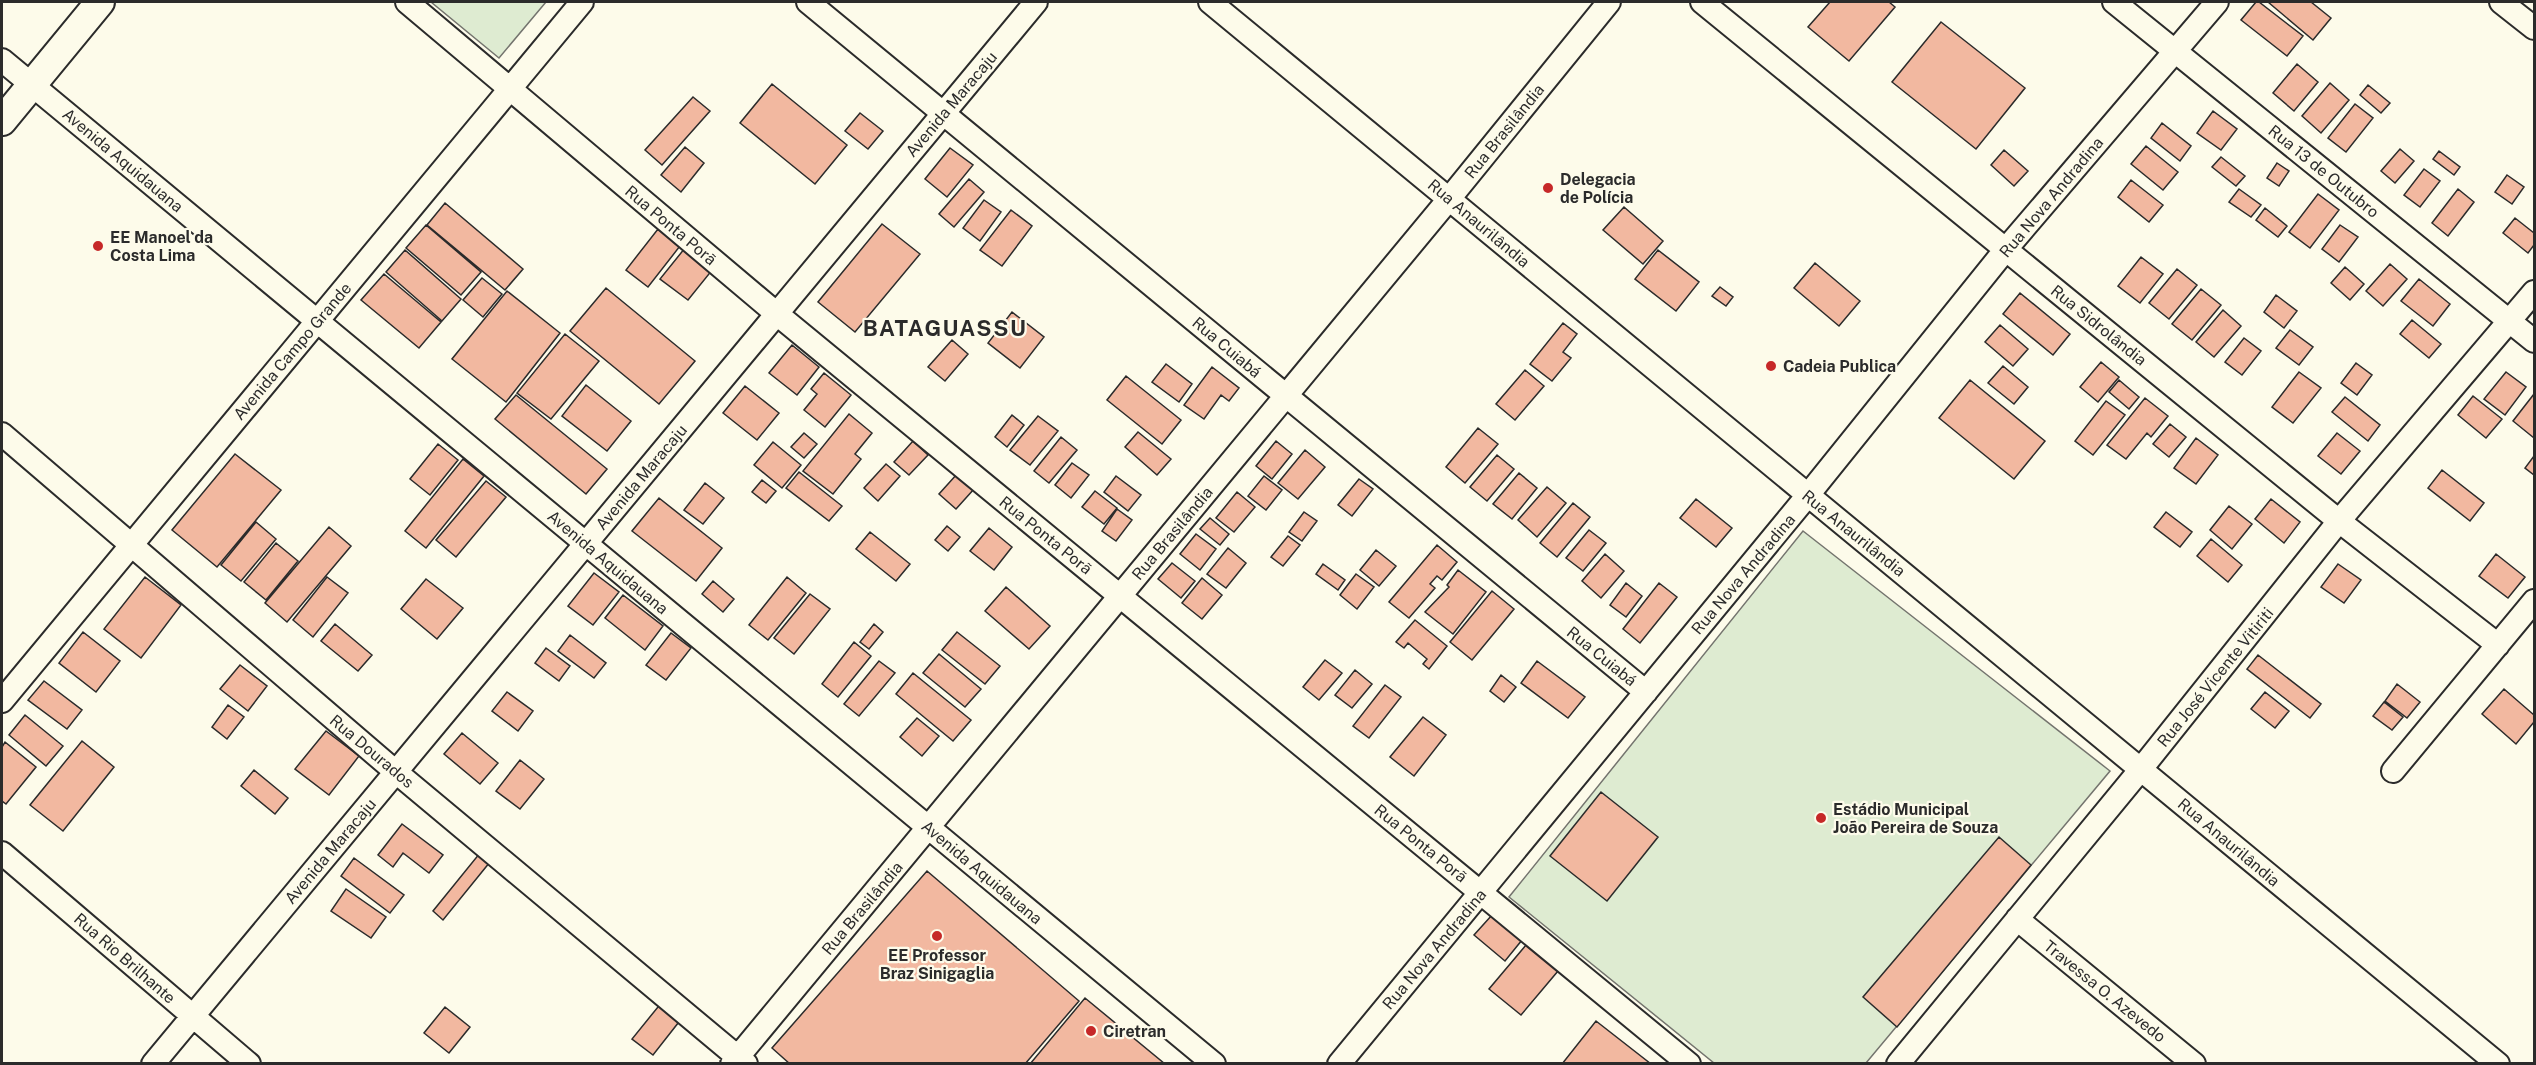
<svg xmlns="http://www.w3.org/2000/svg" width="2536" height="1065" font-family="'Public Sans',sans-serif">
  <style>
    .green { fill: #deebd1; stroke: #74746e; stroke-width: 1.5 }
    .building { fill: #f2b8a0; stroke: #2b2b2b; stroke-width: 1.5 }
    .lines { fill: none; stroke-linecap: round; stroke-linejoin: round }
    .minor-casing { stroke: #2b2b2b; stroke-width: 26 }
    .major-casing { stroke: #2b2b2b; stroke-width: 32 }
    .minor { stroke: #fdfbea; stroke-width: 22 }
    .major { stroke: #fdfbea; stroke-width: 28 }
    .poi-dot { fill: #c62828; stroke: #fdfbea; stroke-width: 2 }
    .labels { text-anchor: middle; stroke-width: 4.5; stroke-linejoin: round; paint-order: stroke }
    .street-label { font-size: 16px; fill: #2b2b2b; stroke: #fdfbea }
    .poi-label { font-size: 16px; font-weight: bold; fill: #2b2b2b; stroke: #fdfbea; text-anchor: start }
    .district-label { font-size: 22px; font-weight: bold; letter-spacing: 1.5px; fill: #2b2b2b; stroke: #fdfbea }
  </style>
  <rect width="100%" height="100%" fill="#fdfbea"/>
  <!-- green -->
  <path class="green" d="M431,2H546L499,58Z
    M1803,531L2110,771L1866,1063H1714L1509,897Z"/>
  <!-- building -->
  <path class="building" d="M1830,2H1889L1895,7L1849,61L1808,27Z
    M2256,2H2259L2303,36L2287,56L2241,20Z
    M2268,2H2311L2331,18L2313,40Z
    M1941,22L2025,88L1976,149L1892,82Z
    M2297,64L2318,82L2294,111L2273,93Z
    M2330,83L2349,100L2321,133L2302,116Z
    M772,84L847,145L815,184L740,123Z
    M2368,85L2390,103L2381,113L2360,95Z
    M693,97L710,111L662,165L645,150Z
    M2355,104L2373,118L2346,152L2328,138Z
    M2213,111L2237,129L2221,150L2197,133Z
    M860,113L883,131L868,149L845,131Z
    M2162,123L2191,146L2180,161L2151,138Z
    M2146,146L2178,172L2163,190L2131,164Z
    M685,147L704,163L681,192L661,175Z
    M950,148L973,165L947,197L925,179Z
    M2400,149L2414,161L2395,183L2381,171Z
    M2004,150L2028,171L2014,186L1991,165Z
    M2439,151L2460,167L2454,175L2433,159Z
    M2221,157L2245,176L2236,186L2212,167Z
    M2277,163L2289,171L2279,186L2267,178Z
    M2424,169L2440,181L2420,207L2404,195Z
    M2507,175L2524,187L2512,204L2495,192Z
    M969,179L984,192L954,227L939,214Z
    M2131,180L2163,205L2149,222L2118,197Z
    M2239,189L2261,205L2251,217L2229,202Z
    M2458,189L2474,202L2448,236L2432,223Z
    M2318,194L2339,210L2310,248L2289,232Z
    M984,200L1001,212L980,241L963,228Z
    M445,203L523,269L505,290L427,225Z
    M1624,207L1663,241L1643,264L1603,230Z
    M2265,208L2287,226L2278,237L2256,220Z
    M1011,210L1032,226L1002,266L980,250Z
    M2515,218L2534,233V245L2528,253L2503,233Z
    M882,224L920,254L855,332L818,302Z
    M426,225L481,272L461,295L406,248Z
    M2340,225L2358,237L2339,262L2322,249Z
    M658,229L680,246L648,287L626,270Z
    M685,248L713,269L688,300L660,279Z
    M405,250L461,299L442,321L386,272Z
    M1658,250L1699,282L1676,311L1635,279Z
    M2141,257L2163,274L2140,303L2118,286Z
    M1815,263L1860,301L1839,326L1794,288Z
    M2390,264L2407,279L2383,306L2366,291Z
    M2345,267L2364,284L2350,300L2331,283Z
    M2177,269L2197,285L2169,319L2149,303Z
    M384,274L441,322L419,348L361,300Z
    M482,278L502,294L483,317L463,300Z
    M2419,279L2450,304L2433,326L2401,301Z
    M1720,287L1733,297L1726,306L1712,296Z
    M606,288L695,361L659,404L570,331Z
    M2201,289L2221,305L2192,340L2172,324Z
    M507,291L560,333L506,402L452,359Z
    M2020,293L2070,334L2053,355L2003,314Z
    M2276,295L2297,311L2284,328L2264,312Z
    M2223,310L2241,326L2214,357L2196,342Z
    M1012,312L1044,337L1020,368L988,343Z
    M2412,320L2441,344L2429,358L2400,334Z
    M1563,323L1577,334L1563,352L1571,358L1552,381L1530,364Z
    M2000,325L2028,349L2013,366L1985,342Z
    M2290,330L2313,347L2299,365L2276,348Z
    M565,334L599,361L551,419L517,393Z
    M2244,338L2261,351L2242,375L2225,362Z
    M952,340L968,354L945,381L928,367Z
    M792,345L819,367L797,395L769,373Z
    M2101,362L2119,377L2098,402L2080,387Z
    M2356,363L2372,375L2357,395L2341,383Z
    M1166,364L1192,384L1179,402L1152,382Z
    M2003,366L2028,387L2014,404L1988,383Z
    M1212,367L1239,388L1229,401L1221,395L1204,419L1184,405Z
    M1525,370L1544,386L1515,420L1496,404Z
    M2299,372L2321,388L2293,423L2272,407Z
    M2506,372L2526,387L2505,415L2484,399Z
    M824,373L851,395L825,427L804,410L817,394L811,389Z
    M1126,376L1181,420L1162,444L1107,400Z
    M1970,380L2045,441L2014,479L1939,418Z
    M2119,380L2139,397L2129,409L2109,392Z
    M586,385L631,421L607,451L562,416Z
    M745,386L779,413L757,440L723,413Z
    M2534,394V438L2513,421Z
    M516,395L607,469L586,494L495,419Z
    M2473,396L2502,419L2486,438L2458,415Z
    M2345,397L2380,425L2368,441L2332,412Z
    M2145,398L2168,416L2151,437L2147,433L2126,459L2107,445Z
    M2106,401L2125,415L2093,455L2075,441Z
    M849,414L872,433L855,454L861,459L833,494L803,471Z
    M1012,415L1024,425L1007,447L995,437Z
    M1038,416L1058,431L1030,465L1010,450Z
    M2170,424L2186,437L2169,457L2153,444Z
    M1478,428L1498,444L1465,483L1446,467Z
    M1138,432L1171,459L1157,475L1125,447Z
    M804,433L817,444L804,458L791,447Z
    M2337,433L2360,451L2341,474L2318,456Z
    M1061,437L1077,450L1049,483L1034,471Z
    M2196,438L2218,455L2196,484L2174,468Z
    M913,441L928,455L909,475L894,462Z
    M1276,441L1292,454L1272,479L1256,466Z
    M773,442L801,465L782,488L754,465Z
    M438,444L458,460L430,495L410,479Z
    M1305,450L1325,467L1298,499L1278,483Z
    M235,454L281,490L217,567L172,530Z
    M1497,455L1514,469L1487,501L1470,487Z
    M2534,456V475L2525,468Z
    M463,459L484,476L426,548L405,531Z
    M1072,463L1089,475L1071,498L1055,485Z
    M886,464L900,476L878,501L864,488Z
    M2442,470L2484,503L2470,521L2428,488Z
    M799,472L842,506L829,521L786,488Z
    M1519,473L1537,488L1512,519L1493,504Z
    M957,474L974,489L956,509L939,494Z
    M1116,476L1141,495L1128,511L1104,492Z
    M1264,476L1282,490L1266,510L1248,496Z
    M1359,479L1373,489L1352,516L1338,505Z
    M762,480L776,491L766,503L752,492Z
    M486,481L506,497L456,557L436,540Z
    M705,483L724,498L703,524L684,510Z
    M1547,487L1566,503L1537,537L1518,520Z
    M1095,491L1117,508L1104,524L1082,507Z
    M1237,492L1255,507L1234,532L1216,518Z
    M659,498L722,548L696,581L632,531Z
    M1696,499L1732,528L1716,547L1680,518Z
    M2271,499L2300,522L2284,543L2255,519Z
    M1573,503L1590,517L1557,557L1540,543Z
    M2229,506L2252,524L2232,549L2210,530Z
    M1117,509L1132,520L1116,541L1102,531Z
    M1304,512L1317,521L1302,541L1289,532Z
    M2166,512L2192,532L2180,547L2154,527Z
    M1210,518L1229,534L1220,545L1200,529Z
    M256,522L276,539L241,581L221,565Z
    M947,526L960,537L948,551L935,540Z
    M329,527L351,546L287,622L265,603Z
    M989,528L1012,547L994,570L970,551Z
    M1589,530L1606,543L1583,571L1566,558Z
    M870,532L910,564L896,581L856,549Z
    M1196,534L1216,549L1200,570L1180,554Z
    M1288,536L1300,545L1283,566L1271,557Z
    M2211,539L2242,565L2228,582L2197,556Z
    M276,543L298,561L266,600L244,582Z
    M1437,545L1457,562L1442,580L1437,576L1430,584L1435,588L1409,618L1389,602Z
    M1228,548L1246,563L1226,588L1207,574Z
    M1376,550L1396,566L1379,586L1360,570Z
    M1605,554L1624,571L1601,598L1582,581Z
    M2496,554L2525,577L2508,598L2479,576Z
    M1172,563L1195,581L1181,598L1158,579Z
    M1323,564L1345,580L1338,590L1316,574Z
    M2338,564L2361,580L2344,603L2321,587Z
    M1458,570L1486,592L1453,634L1425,612L1449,587L1447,585Z
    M594,573L619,592L593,625L568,606Z
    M1356,574L1374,587L1357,609L1340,595Z
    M145,577L181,605L141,658L104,629Z
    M327,577L348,593L313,637L293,620Z
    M787,577L806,593L768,640L749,625Z
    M1202,578L1222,595L1202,619L1182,603Z
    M426,579L463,608L437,639L401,609Z
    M713,581L734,599L723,612L702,594Z
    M1626,583L1642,596L1626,617L1610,605Z
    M1659,583L1677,597L1640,643L1623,629Z
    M1006,587L1050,626L1029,649L985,611Z
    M1492,591L1514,609L1472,660L1450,642Z
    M810,594L830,609L794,654L774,638Z
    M623,595L663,626L645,650L605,618Z
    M1415,620L1447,646L1429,669L1423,664L1427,659L1408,643L1404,648L1396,642Z
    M335,624L372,655L358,671L321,641Z
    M874,624L883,632L869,649L860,642Z
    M83,632L120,661L96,692L59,663Z
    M957,632L1000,666L985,684L942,650Z
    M671,633L691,648L666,680L646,665Z
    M570,635L606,663L594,678L558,651Z
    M854,642L871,656L838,697L822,684Z
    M546,648L570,666L559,681L535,663Z
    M939,654L981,689L965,707L923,673Z
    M2258,655L2321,704L2310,718L2247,669Z
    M1325,660L1342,673L1319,700L1303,687Z
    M879,661L895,673L859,716L844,704Z
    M1537,661L1585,697L1568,718L1521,683Z
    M240,665L267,686L248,711L220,689Z
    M1355,670L1372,684L1352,708L1335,695Z
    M913,673L971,720L953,741L896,694Z
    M1501,675L1516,687L1504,702L1490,691Z
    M44,681L82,710L67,729L28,700Z
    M2397,684L2420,702L2407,718L2385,701Z
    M1385,685L1401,697L1369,738L1353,726Z
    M2504,689L2534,715V722L2516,744L2482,714Z
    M507,692L533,711L518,731L492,711Z
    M2265,692L2289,711L2275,728L2251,709Z
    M2384,702L2403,717L2392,730L2373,716Z
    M228,705L244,717L227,739L212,727Z
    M25,715L63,746L46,766L9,735Z
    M1423,717L1446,735L1414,776L1390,757Z
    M917,718L939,736L922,756L900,737Z
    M326,731L359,756L329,795L295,769Z
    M462,733L498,763L480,784L444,754Z
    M82,741L114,767L63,831L30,805Z
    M5,742L36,767L6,804L2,801V747Z
    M520,760L544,779L520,809L496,791Z
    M254,770L288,798L275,814L241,786Z
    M1601,792L1658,837L1607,901L1550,856Z
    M402,824L443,855L429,873L403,853L393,867L378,855Z
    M1999,837L2031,865L1897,1027L1863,997Z
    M484,848L494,857L443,920L433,911Z
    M354,858L404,895L390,913L341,876Z
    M927,871L1079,1001L1025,1064H790L772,1048Z
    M346,889L386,917L371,938L331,911Z
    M1492,915L1522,940L1505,961L1474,935Z
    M1526,945L1558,971L1521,1015L1489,989Z
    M1085,998L1165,1064H1030Z
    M662,1002L682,1018L653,1055L632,1039Z
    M445,1007L470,1027L449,1053L424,1033Z
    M1596,1021L1651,1064H1562Z"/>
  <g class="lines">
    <!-- minor casing -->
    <g class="minor-casing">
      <path id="minor" d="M407,2L777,314L1689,1064
        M808,2L1646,692
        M1210,2L2498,1064
        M1702,2L2339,521L2498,645
        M2114,2L2534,341
        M2501,2L2534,28
        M2,60L1214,1064
        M2,434L396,772L746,1064
        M2,701L582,2
        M2393,771L2534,601
        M2,853L249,1064
        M2017,919L2194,1064
        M153,1064L1036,2
        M732,1064L1449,199L1609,2
        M1339,1064L1808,495L2006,249L2217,2
        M1898,1064L2141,769L2339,521L2534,292"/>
    </g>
    <!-- major casing -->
    <g class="major-casing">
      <path id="major" d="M2,121L100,2"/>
    </g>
    <!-- minor -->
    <use href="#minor" class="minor"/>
    <!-- major -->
    <use href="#major" class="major"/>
  </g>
  <!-- markers -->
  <g class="poi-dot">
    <circle cx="1548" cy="188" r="6"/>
    <circle cx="98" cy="246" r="6"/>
    <circle cx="1771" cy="366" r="6"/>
    <circle cx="1821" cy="818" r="6"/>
    <circle cx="937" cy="936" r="6"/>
    <circle cx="1091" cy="1031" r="6"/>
  </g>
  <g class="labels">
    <!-- street labels -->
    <g class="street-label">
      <text transform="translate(951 104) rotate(-50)" y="6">Avenida Maracaju</text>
      <text transform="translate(1504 131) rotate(-51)" y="6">Rua Brasilândia</text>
      <text transform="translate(123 160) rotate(40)" y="6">Avenida Aquidauana</text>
      <text transform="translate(2324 171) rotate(39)" y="6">Rua 13 de Outubro</text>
      <text transform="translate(2051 197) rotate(-50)" y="6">Rua Nova Andradina</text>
      <text transform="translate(1479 223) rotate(40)" y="6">Rua Anaurilândia</text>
      <text transform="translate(671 225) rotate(40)" y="6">Rua Ponta Porã</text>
      <text transform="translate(2099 325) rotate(39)" y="6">Rua Sidrolândia</text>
      <text transform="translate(1227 347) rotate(40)" y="6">Rua Cuiabá</text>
      <text transform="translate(292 351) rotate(-50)" y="6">Avenida Campo Grande</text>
      <text transform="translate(641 477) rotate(-50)" y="6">Avenida Maracaju</text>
      <text transform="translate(1172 533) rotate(-50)" y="6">Rua Brasilândia</text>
      <text transform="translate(1854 533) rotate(39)" y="6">Rua Anaurilândia</text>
      <text transform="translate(1046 535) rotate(39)" y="6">Rua Ponta Porã</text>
      <text transform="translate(608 562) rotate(40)" y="6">Avenida Aquidauana</text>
      <text transform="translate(1743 574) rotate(-50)" y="6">Rua Nova Andradina</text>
      <text transform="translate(1602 656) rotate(39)" y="6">Rua Cuiabá</text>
      <text transform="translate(2215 677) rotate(-51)" y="6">Rua José Vicente Vitiriti</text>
      <text transform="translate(372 751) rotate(40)" y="6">Rua Dourados</text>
      <text transform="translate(2229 842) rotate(40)" y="6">Rua Anaurilândia</text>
      <text transform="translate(1421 843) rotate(39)" y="6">Rua Ponta Porã</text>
      <text transform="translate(330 851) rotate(-50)" y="6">Avenida Maracaju</text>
      <text transform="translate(982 872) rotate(40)" y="6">Avenida Aquidauana</text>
      <text transform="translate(862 908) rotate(-50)" y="6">Rua Brasilândia</text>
      <text transform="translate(1434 949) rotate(-50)" y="6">Rua Nova Andradina</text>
      <text transform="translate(125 958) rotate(41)" y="6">Rua Rio Brilhante</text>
      <text transform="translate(2105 991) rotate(39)" y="6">Travessa O. Azevedo</text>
    </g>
    <!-- poi labels -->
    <g class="poi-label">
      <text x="1560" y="185">Delegacia<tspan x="1560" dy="18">de Polícia</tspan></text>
      <text x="110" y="243">EE Manoel da<tspan x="110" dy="18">Costa Lima</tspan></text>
      <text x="1783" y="372">Cadeia Publica</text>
      <text x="1833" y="815">Estádio Municipal<tspan x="1833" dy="18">João Pereira de Souza</tspan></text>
      <text x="937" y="961" text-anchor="middle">EE Professor<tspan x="937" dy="18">Braz Sinigaglia</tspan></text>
      <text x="1103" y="1037">Ciretran</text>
    </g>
    <!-- district labels -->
    <g class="district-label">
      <text x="945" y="336">BATAGUASSU</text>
    </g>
  </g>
  <!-- border -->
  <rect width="2536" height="1065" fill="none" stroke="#2b2b2b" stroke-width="6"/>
</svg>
